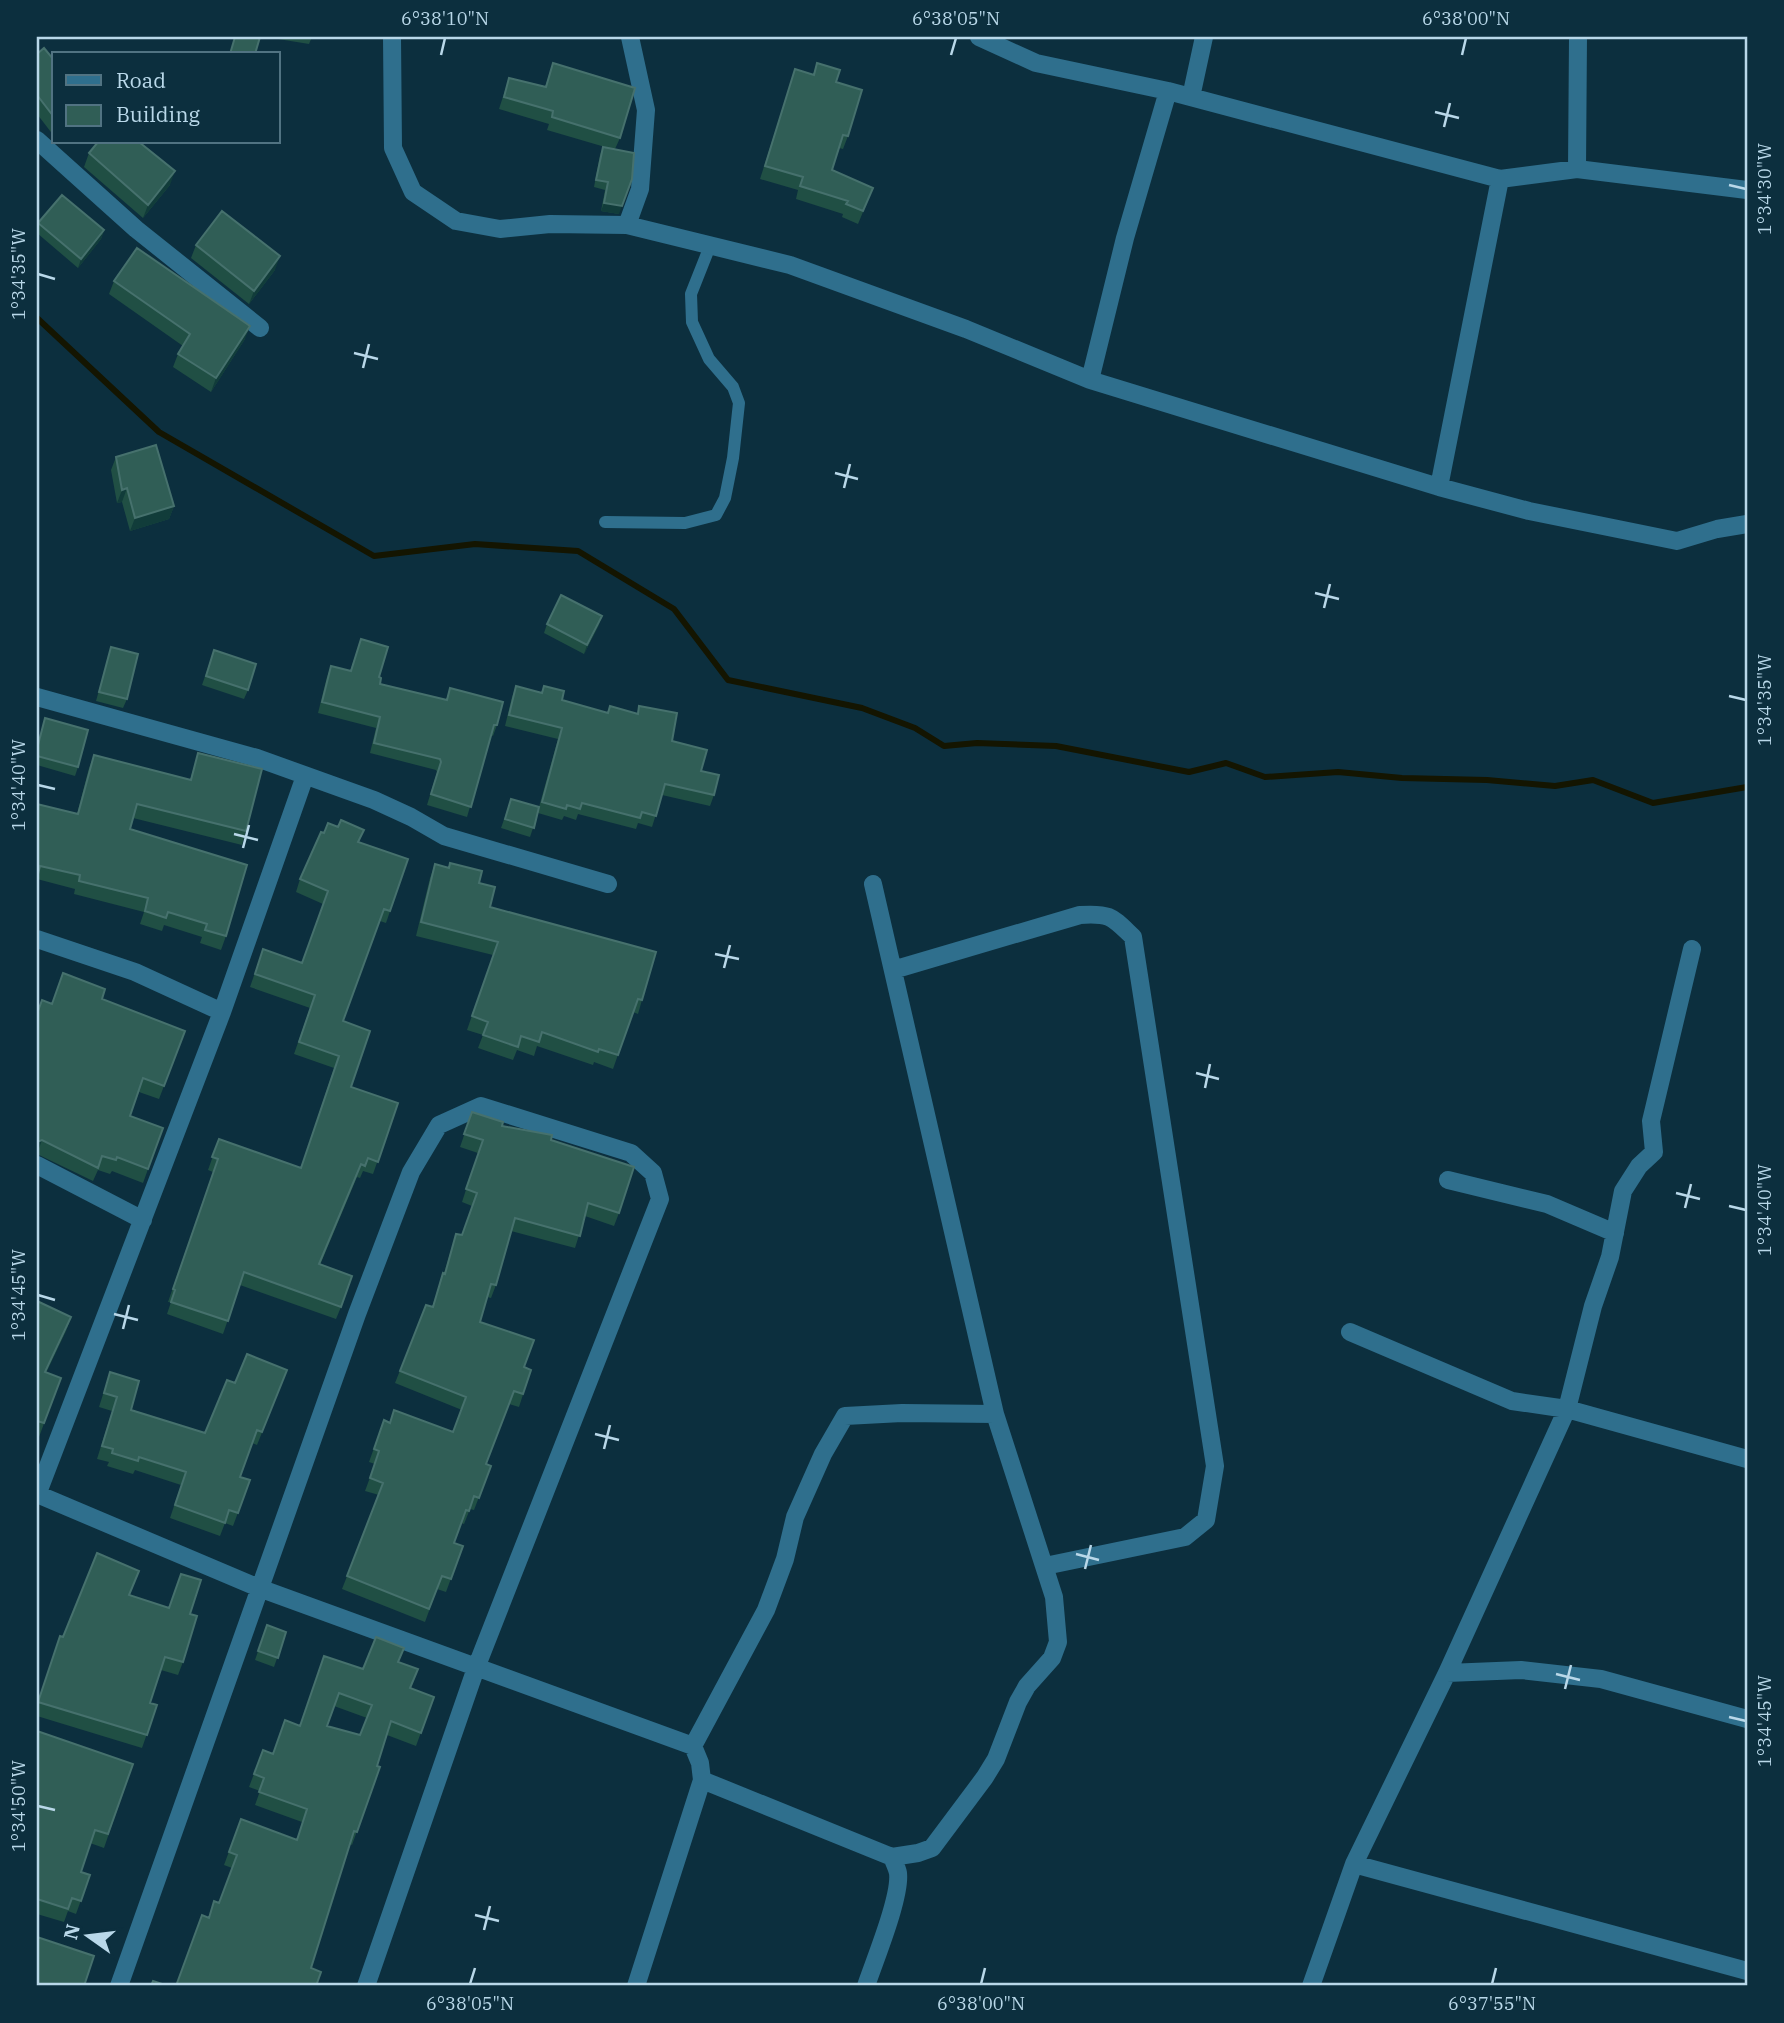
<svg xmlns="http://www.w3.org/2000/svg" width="1784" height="2023" font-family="'IBM Plex Serif',serif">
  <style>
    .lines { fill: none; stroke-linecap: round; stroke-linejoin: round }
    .stream { stroke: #141501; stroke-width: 6 }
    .lane { stroke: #2f6f8d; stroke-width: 12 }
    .street { stroke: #2f6f8d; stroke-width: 18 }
    .wall { fill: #204f44; fill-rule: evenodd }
    .shaded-wall { fill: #113c3a }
    .building { fill: #305e56; stroke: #46716d; stroke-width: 2; fill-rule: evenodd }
    .ticks { fill: none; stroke: #b9d8e9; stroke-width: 2.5 }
    .neatline { fill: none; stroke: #b9d8e9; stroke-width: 2.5 }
    .ticks-label { font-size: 18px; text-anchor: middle; fill: #b9d8e9 }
  </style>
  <rect width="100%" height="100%" fill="#0c2f3e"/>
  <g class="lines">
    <!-- stream -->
    <path class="stream" d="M37,318L159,432L374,556L475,544L578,551L674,609L728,680L862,708L915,728L944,746L977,743L1056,746L1189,772L1226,763L1265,777L1338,772L1402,778L1487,780L1555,786L1593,780L1653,803L1747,787"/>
    <!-- lane -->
    <path class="lane" d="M605,522L685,523L716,515L725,498L733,458L739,403L733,387L709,359L692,322L691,294L710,246"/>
    <!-- street -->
    <path class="street" d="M392,37L393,148L413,192L456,221L500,229L550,224L627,225L790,265L966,329L1090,380L1125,238L1168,91
      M979,37L1036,63L1168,91L1500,179L1577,169L1747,190
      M1191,97L1204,37
      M37,140L136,229L260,328
      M1577,169L1578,37
      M627,225L640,189L646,110L630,37
      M1090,380L1439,487L1529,511L1677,541L1717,529L1747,524
      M1439,487L1500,179
      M37,697L257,758L374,800L411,817L444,836L608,884
      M873,884L995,1414L1054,1597L1058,1642L1052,1658L1027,1686L1018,1702L996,1759L985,1777L932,1848L918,1853L892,1857
      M37,939L135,972L222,1012
      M893,970L1080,915C1111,913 1112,917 1133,937L1215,1466L1206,1520L1185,1537L1045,1566
      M37,1165L143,1220
      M1448,1180L1547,1204L1615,1233
      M1350,1332L1512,1401L1567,1409L1747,1459
      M37,1494L259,1588L693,1746
      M37,1495L222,1012L305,776
      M1447,1673L1521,1670L1601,1679L1747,1719
      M702,1780L892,1857C894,1862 897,1868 898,1873C901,1897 874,1962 866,1986
      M1354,1864L1747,1971
      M119,1986L357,1314L411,1172L439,1125L481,1106L631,1153L653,1173L660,1199L476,1668L366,1986
      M636,1986L702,1780L700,1763L693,1746L766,1610L785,1559L795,1517L823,1454L845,1416L902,1413L995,1414
      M1311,1986L1354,1864L1447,1673L1567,1409L1593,1306L1610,1257L1623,1191L1639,1166L1654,1152L1651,1121L1692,949"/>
  </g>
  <!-- wall -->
  <path class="wall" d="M272,37H312L309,44L272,38Z
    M37,54L54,60V136L37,114Z
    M553,63L620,138L615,149L619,214L601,211L605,190L594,187L600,155L603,147H605L547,130L549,124L499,109L509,78L545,87Z
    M817,63L836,82L848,136L843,149L839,148L832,170L868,200L858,224L842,217L843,214L796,199L798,190L760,179L795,69L813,74Z
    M89,153L170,185L143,218L84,167Z
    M38,223L104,230L101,239L78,268L37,233V228Z
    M196,245L275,270L249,304L191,258Z
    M114,281L245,339L211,392L173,367L178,354L183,346L109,294Z
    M116,457L174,506L169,519L130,531L122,502L117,503L111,470Z
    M547,624L599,625L584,654L544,633Z
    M361,639L379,677L380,684L446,700L450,688L497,725L493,736L491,735L467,817L427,805L437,772L436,770L370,753L376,728L318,713L327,677L331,666L350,671Z
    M111,647L127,699L123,708L96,701Z
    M214,650L248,690L244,699L202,685Z
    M516,686L542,693L544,686L562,700L607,713H637L639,706L701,771L714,795L710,806L662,795L652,827L638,823L636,829L578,814L576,820L564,816L562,820L538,813L530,837L501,828L508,808L539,807L558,739L505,726L512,697Z
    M45,718L78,767L75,776L37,765V746Z
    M198,753L246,831L242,845L133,818L130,829L226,936L221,950L200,943L202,937L164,925L162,931L140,924L144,912L74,894L75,889L37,879V804L77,814L89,768L94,755L190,780Z
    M338,827L364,830L359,842L408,859L386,923L380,921L343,1021L351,1087L398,1103L373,1174L363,1171L360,1178L357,1177L320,1265L341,1307L336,1319L240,1285L223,1334L167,1314L171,1302H168L213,1172L208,1170L219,1139L301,1168L334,1068L294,1054L310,1008L250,987L263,949L302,963L323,904L296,892L300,879L324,833Z
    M435,864L479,883L490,907L642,1000L638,1014L633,1012L613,1069L594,1062L593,1065L537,1046L534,1056L517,1050L513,1060L478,1048L483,1035L467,1030L493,955L416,936L430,878Z
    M102,999L185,1031L159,1099L139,1092L130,1116L163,1128L143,1183L112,1171L110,1174L98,1170L93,1181L37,1154V1014L52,1004Z
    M472,1112L502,1126L551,1140L619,1213L614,1226L585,1216L575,1248L511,1231L496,1285L491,1298L487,1297L480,1322L524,1367L531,1370L519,1407L509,1404L486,1464L491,1466L474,1510L470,1509L464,1524L461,1523L454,1543L463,1546L446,1592L437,1589L425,1622L342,1589L379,1495L365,1491L375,1464L369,1462L384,1420L389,1422L453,1432L462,1410L395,1383L426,1305L432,1307L439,1286L443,1273H444L456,1234L462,1235L472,1206L462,1202L478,1153L460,1147Z
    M37,1301L71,1317L66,1331L46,1373L61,1378L39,1437L37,1436Z
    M110,1372L131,1410L205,1433L235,1383H282L257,1445L252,1443L240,1477L250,1480L233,1526L225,1523L220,1536L170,1518L181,1485L135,1470L133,1474L107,1466L109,1462L97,1459L112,1411L99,1407Z
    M130,1596L190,1614L183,1662L178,1675L161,1670L150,1703L157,1705L142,1748L37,1716V1705L55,1650L63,1637Z
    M267,1625L286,1632L274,1667L255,1660Z
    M399,1662L411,1688L434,1697L416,1746L387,1735L377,1766L380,1767L352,1845L350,1844L311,1968L209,1918L219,1903L232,1868L224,1865L241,1819L297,1840L302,1822L255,1805L260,1791L249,1787L263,1750L273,1754L300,1725L363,1669ZM334,1706L367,1718L360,1735L327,1726Z
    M37,1733L133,1764L104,1848L90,1843L81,1872L90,1875L76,1914L68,1911L64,1922L37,1914Z"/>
  <!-- shaded-wall -->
  <path class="shaded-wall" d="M175,171L170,185L143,218L148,205Z
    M604,203L622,206L619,214L601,211Z
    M104,230L101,239L78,268L81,259Z
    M280,256L275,270L249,304L254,291Z
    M250,326L245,339L211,392L216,378Z
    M127,488L122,502L117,503L122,490Z
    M174,506L169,519L130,531L135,518Z
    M602,616L599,625L584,654L587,645Z
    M42,1140L37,1154V1142Z
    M71,1317L66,1331L40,1386L45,1372Z"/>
  <!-- building -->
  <path class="building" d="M235,37H260L255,54H230Z
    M44,48L54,60V117L37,95V54Z
    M553,63L635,88L620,138L552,117L553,111L504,97L509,78L546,87Z
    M817,63L840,70L836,82L862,90L848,136L843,135L832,170L873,188L863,211L846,204L848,201L800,186L803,177L765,166L795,69L814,75Z
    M98,142H139L175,171L148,205L89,153Z
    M603,147L634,153L632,179L622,206L604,203L608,182L596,180Z
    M62,195L104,230L81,259L38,223Z
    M222,211L280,256L254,291L196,245Z
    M137,248L250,326L216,378L178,354L190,334L114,281Z
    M156,445L174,506L135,518L127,488L122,490L116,457Z
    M561,595L602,616L587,645L547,624Z
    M361,639L388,647L379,677L381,678L380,684L447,700L450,688L503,702L497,725H494L471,807L431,794L441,762L440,759L374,743L380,717L322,702L331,666L351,671Z
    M111,647L138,654L127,699L99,692Z
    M214,650L256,664L248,690L206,676Z
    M516,686L542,693L544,686L564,691L562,700L608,713L610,706L638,714L639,706L677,713L672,741L707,750L701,771L719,775L714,795L665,784L656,816L642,812L640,818L582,803L580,809L567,805L566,809L542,802L562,728L509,715Z
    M45,718L88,730L78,767L37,756V749Z
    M198,753L262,769L246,831L137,804L130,829L247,865L226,936L205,930L207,924L168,912L166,918L145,911L148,898L79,881L80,875L40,866L37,878V804L78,814L94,755L191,780Z
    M511,799L539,807L534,828L505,819Z
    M341,820L364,830L358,842L408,859L390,911L384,909L343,1021L370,1031L351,1087L398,1103L378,1162L368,1158L365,1166L361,1164L319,1264L352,1276L341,1307L244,1272L228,1321L171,1302L175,1290L173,1289L218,1159L212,1157L219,1139L301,1168L339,1056L299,1042L315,995L255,974L263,949L302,963L328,891L300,879L321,832L324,833L328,823L338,827Z
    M450,863L482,871L479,883L495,887L490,907L656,952L642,1000L638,999L618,1055L599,1049L598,1052L542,1032L539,1042L521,1036L518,1047L483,1035L488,1022L472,1016L498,942L421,922L435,864L449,868Z
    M63,973L105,989L102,999L185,1031L164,1086L143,1078L130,1116L163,1128L148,1169L117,1157L116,1160L102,1156L98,1168L42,1140L37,1142V1014L42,1000L52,1004Z
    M472,1112L503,1122L502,1126L552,1135L551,1140L634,1167L619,1213L588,1203L580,1236L515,1218L496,1285L491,1284L480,1322L534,1340L524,1367L531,1370L523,1394L514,1391L486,1464L491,1466L479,1498L474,1496L469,1511L466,1510L454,1543L463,1546L451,1579L442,1576L429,1609L347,1576L383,1483L370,1478L379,1451L374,1449L384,1420L390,1423L394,1410L453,1432L466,1397L400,1371L426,1305L433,1307L443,1273L445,1274L456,1234L462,1235L477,1193L466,1189L483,1140L464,1134Z
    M37,1301L71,1317L45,1372L61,1378L44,1423L37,1421Z
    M247,1354L287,1370L262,1432L257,1430L240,1477L250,1480L238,1513L229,1510L225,1523L175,1505L186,1472L139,1457L138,1461L112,1453L113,1449L102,1446L117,1397L104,1393L110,1372L139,1381L131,1410L205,1433L227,1380L235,1383Z
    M97,1553L139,1571L129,1595L169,1608L181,1574L201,1580L190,1614L197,1616L183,1662L165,1657L150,1703L157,1705L147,1735L38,1702L60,1636L63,1637Z
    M267,1625L286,1632L278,1658L258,1651Z
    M376,1637L404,1648L398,1662L418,1669L410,1688L434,1697L421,1733L391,1721L377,1766L380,1767L357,1832L354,1831L311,1968L321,1972L316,1986H176L202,1915L209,1918L214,1901L219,1903L237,1855L229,1852L241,1819L297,1840L307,1809L259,1792L264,1778L254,1774L263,1750L273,1754L285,1720L300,1726L324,1656L363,1669ZM339,1693L372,1705L360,1735L327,1726Z
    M37,1731L133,1764L108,1834L95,1830L81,1872L90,1875L81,1901L72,1898L68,1909L37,1899Z
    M37,1937L94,1956L84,1986H37Z
    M153,1981L168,1986H151Z"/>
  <!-- ticks -->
  <path class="ticks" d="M441,55L445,38M951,55L956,38M1462,55L1466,38M1435,112L1459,118M1444,127L1450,103M1729,185L1746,189M38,274L55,279M354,353L378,359M363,368L369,344M835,473L858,479M844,488L850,464M1315,593L1339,599M1324,608L1330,584M1729,696L1746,700M38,785L55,789M234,834L258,840M243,848L249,825M715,954L739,959M724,968L730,945M1196,1073L1219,1079M1205,1088L1210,1064M1676,1193L1700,1199M1729,1206L1746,1210M1685,1208L1691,1184M38,1295L55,1300M114,1314L138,1320M123,1329L129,1305M595,1434L619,1440M604,1449L610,1425M1076,1554L1099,1560M1085,1569L1091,1545M1556,1674L1580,1680M1565,1689L1571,1665M1729,1717L1746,1721M38,1806L55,1810M475,1915L499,1921M484,1930L490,1906M470,1984L475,1968M981,1984L985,1968M1492,1984L1496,1968"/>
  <!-- border -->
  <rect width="1784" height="2023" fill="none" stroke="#0c2f3e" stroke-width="77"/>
  <!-- legend -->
  <rect x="52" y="52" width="228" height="91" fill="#0c2f3e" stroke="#517382" stroke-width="2"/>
  <rect x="66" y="75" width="35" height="10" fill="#2f6f8d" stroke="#517382" stroke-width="2"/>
  <text x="116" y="88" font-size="21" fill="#b9d8e9">Road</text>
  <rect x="66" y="105" width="35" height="21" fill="#305e56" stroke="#517382" stroke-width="2"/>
  <text x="116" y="122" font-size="21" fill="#b9d8e9">Building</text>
  <!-- north arrow -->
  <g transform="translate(88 1936) rotate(284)" stroke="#0c2f3e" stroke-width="5" paint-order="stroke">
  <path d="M0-5L12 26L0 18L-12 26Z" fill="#b9d8e9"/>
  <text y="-10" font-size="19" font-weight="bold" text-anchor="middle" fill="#b9d8e9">N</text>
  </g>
  <rect x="38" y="38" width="1708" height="1946" class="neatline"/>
  <g class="ticks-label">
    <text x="445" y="25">6°38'10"N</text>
    <text x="956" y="25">6°38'05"N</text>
    <text x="1466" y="25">6°38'00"N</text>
    <text transform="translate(1765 189) rotate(-90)" y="6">1°34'30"W</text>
    <text transform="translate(19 274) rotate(-90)" y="6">1°34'35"W</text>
    <text transform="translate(1765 700) rotate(-90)" y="6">1°34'35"W</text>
    <text transform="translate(19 785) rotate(-90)" y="6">1°34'40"W</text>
    <text transform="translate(1765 1210) rotate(-90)" y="6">1°34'40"W</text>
    <text transform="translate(19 1295) rotate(-90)" y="6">1°34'45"W</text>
    <text transform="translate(1765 1721) rotate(-90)" y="6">1°34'45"W</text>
    <text transform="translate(19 1806) rotate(-90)" y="6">1°34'50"W</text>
    <text x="470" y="2010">6°38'05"N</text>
    <text x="981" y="2010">6°38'00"N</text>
    <text x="1492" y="2010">6°37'55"N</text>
  </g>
</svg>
